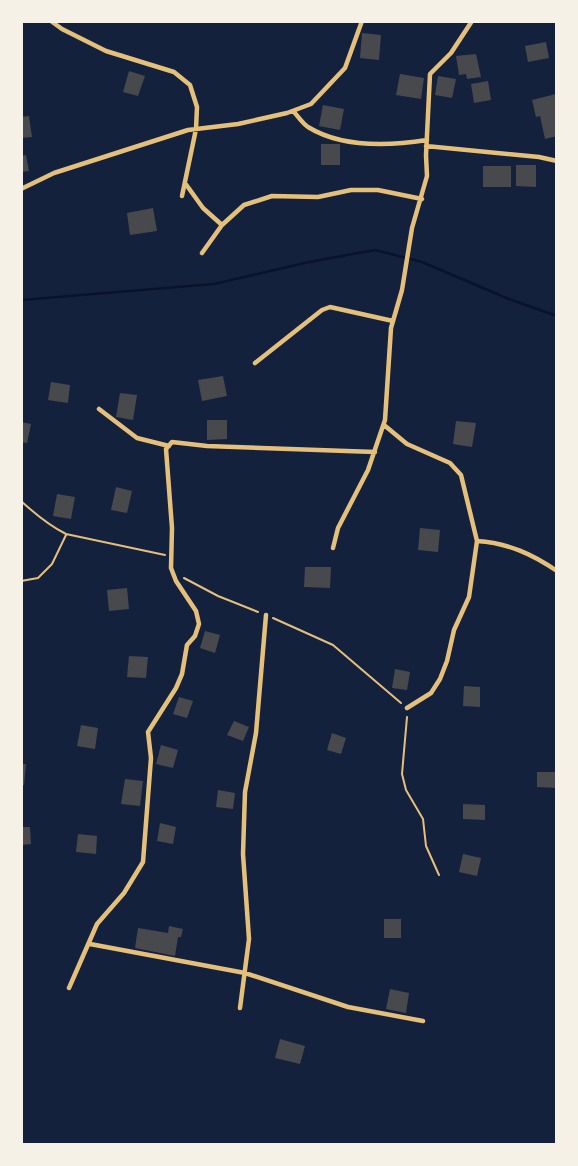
<svg xmlns="http://www.w3.org/2000/svg" width="578" height="1166" font-family="Inter,sans-serif">
  <style>
    .lines { fill: none; stroke-linecap: round; stroke-linejoin: round }
    .stream { stroke: #0b132b; stroke-width: 2.5 }
    .building { fill: #48494c }
    .path { stroke: #e5c07b; stroke-width: 2 }
    .minor { stroke: #e5c07b; stroke-width: 4.5 }
  </style>
  <rect width="100%" height="100%" fill="#14213d"/>
  <g class="lines">
    <!-- stream -->
    <path class="stream" d="M21,300L214,284L309,262L375,250L422,262L509,299L557,316"/>
  </g>
  <!-- building -->
  <path class="building" d="M362,33L381,35L379,60L360,58Z
    M546,42L549,58L528,62L525,46Z
    M476,54L481,77L467,79L466,74L459,75L456,56Z
    M129,71L145,76L138,96L123,92Z
    M400,74L424,78L421,99L396,95Z
    M438,76L456,79L452,98L435,95Z
    M488,81L491,100L474,103L471,84Z
    M556,94L557,136L545,139L540,116L536,117L532,100Z
    M323,105L344,109L340,130L319,126Z
    M29,116L32,137L21,138V117Z
    M321,144H340V165H321Z
    M26,155L29,171L21,172V156Z
    M516,165H536V187L516,186Z
    M483,166H511V187H483Z
    M153,208L157,231L130,235L127,213Z
    M223,376L227,396L202,401L198,380Z
    M51,382L70,385L68,403L48,400Z
    M120,393L137,395L133,420L116,417Z
    M207,420H227V439L207,440Z
    M456,421L476,423L472,447L453,444Z
    M21,422L31,424L27,443L21,442Z
    M116,487L132,491L127,513L111,510Z
    M57,494L75,497L71,519L53,516Z
    M420,528L440,530L438,552L418,550Z
    M305,567H331L330,588L304,587Z
    M127,588L129,609L109,611L107,590Z
    M205,631L220,635L215,653L200,648Z
    M129,656L148,657L146,678L127,677Z
    M395,669L410,672L407,690L392,688Z
    M464,686L480,687V707L463,706Z
    M179,697L193,701L187,718L173,714Z
    M234,721L249,727L243,741L227,735Z
    M81,725L98,728L95,749L77,746Z
    M332,733L346,738L341,754L327,750Z
    M161,745L178,750L173,768L156,764Z
    M21,764H26L24,785H21Z
    M537,772H557V788L537,787Z
    M125,779L143,781L140,806L121,804Z
    M218,790L235,793L233,809L216,807Z
    M463,804L485,805V820L463,819Z
    M160,823L176,827L173,844L157,841Z
    M21,827H30L31,844L21,845Z
    M78,834L97,836L96,854L76,852Z
    M463,854L481,858L477,876L459,872Z
    M384,919H401V938H384Z
    M169,926L183,929L181,937H178L175,956L135,948L138,928L168,933Z
    M390,989L409,993L406,1013L386,1009Z
    M280,1039L305,1046L300,1064L275,1058Z"/>
  <g class="lines">
    <!-- path -->
    <path class="path" d="M21,501C33,512 52,527 66,534L165,555
      M184,578L218,596L258,612
      M21,581L38,578L52,564L66,535
      M273,618L333,645L401,703
      M407,717L402,774L406,790L423,819L426,846L439,875"/>
    <!-- minor -->
    <path class="minor" d="M51,21L62,29L106,51L174,72L190,85L197,107L196,129L182,196
      M293,111C298,116 302,123 308,127C342,148 389,146 427,140
      M426,146L539,157L557,161
      M185,183L203,208L222,225
      M21,189L54,173L188,130L238,124L287,113L311,104L345,68L362,21
      M202,253L222,225L244,205L272,196L318,197L351,190H378L422,199
      M255,363L322,310L330,307L393,321
      M99,409L137,438L169,446
      M384,425L407,444L450,463L461,475L477,541L469,597L454,630L447,661L440,679L431,693L407,708
      M477,541C508,543 532,554 557,571
      M333,548L338,528L368,470L385,420L391,328L402,290L412,228L427,176L426,155L430,74L451,53L472,21
      M90,944L245,973L348,1007L423,1021
      M69,988L97,924L124,893L143,862L151,758L148,732L176,688L182,674L187,645L195,636L199,624L196,611L176,581L171,568L172,528L166,449L172,442L207,446L375,452
      M240,1008L249,939L243,854L245,792L256,733L266,615"/>
  </g>
  <!-- border -->
  <rect width="578" height="1166" fill="none" stroke="#f6f1e7" stroke-width="46"/>
</svg>
